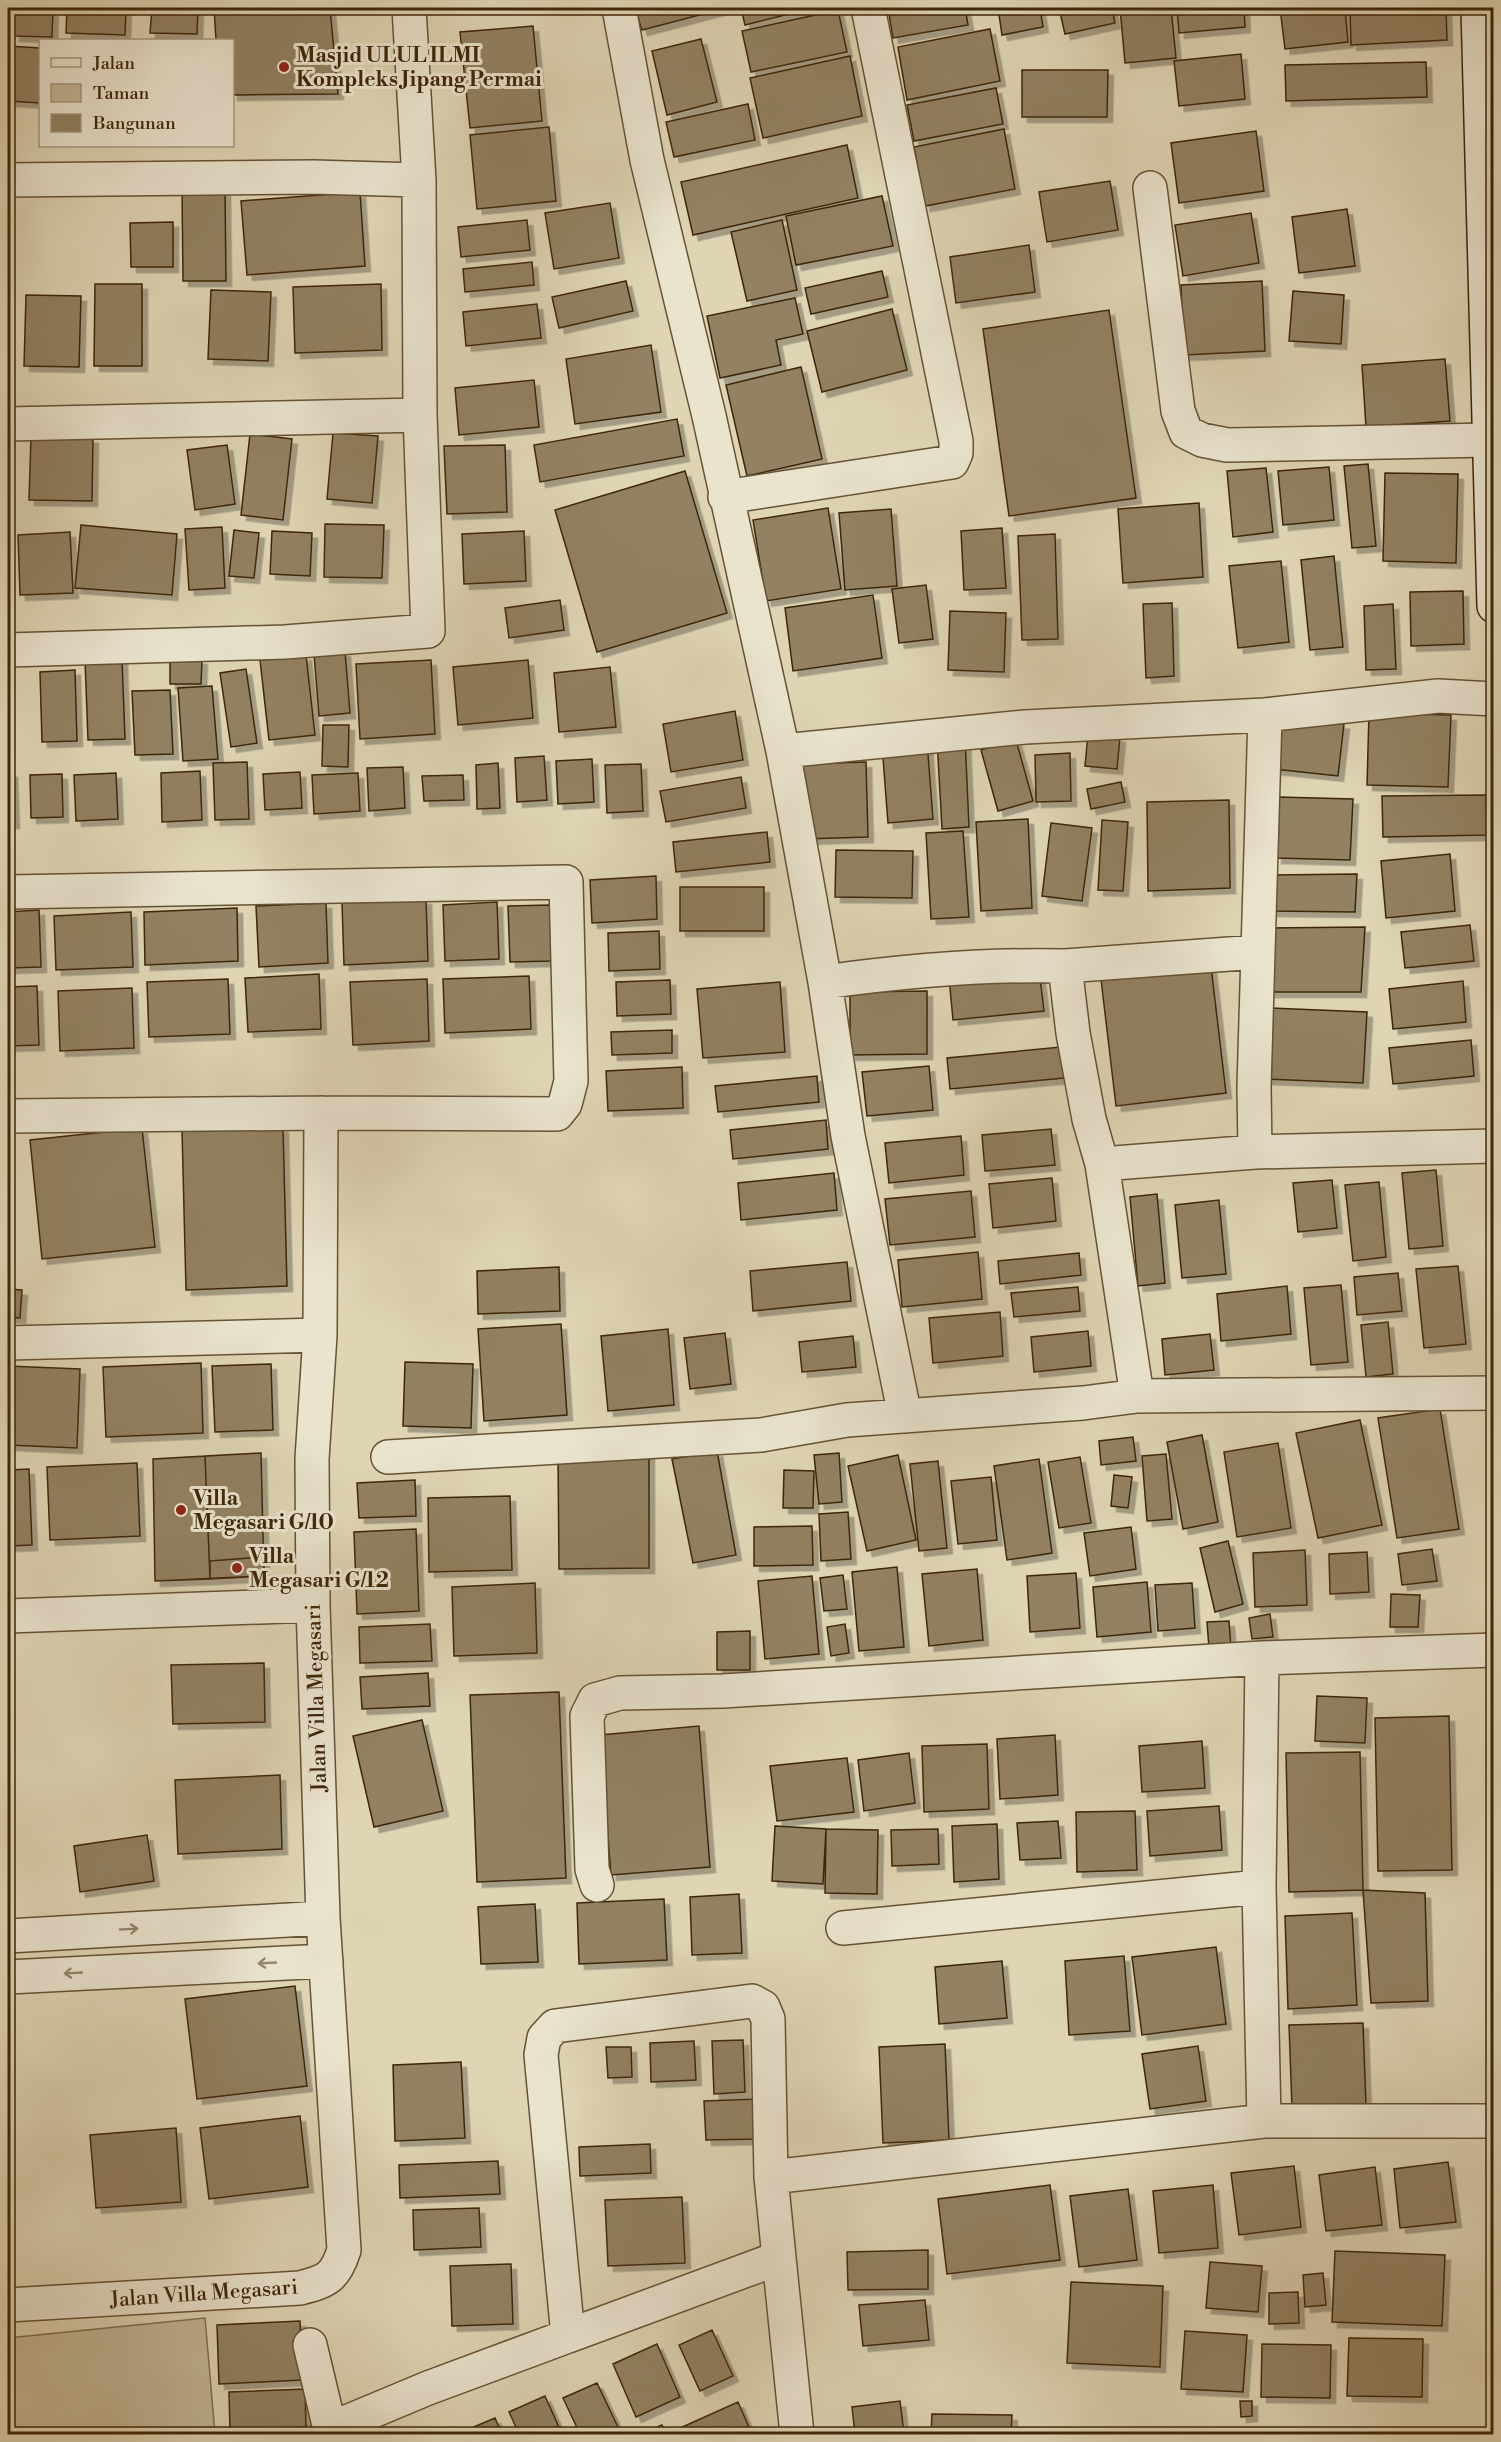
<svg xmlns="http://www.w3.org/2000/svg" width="1501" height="2442" font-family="'Libre Bodoni',serif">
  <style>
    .green { fill: #c4b798; stroke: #816e50; stroke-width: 1.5 }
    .building { fill: #928162; stroke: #3e2609; stroke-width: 1.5; filter: url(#shadow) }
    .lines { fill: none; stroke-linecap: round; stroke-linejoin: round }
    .street-casing { stroke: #665234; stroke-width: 36 }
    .secondary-casing { stroke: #3e2609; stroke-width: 36 }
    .street { stroke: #eae4cf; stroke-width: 33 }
    .secondary { stroke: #eae4cf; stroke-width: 33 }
    .oneway { stroke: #94856c }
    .poi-dot { fill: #8f2418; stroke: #eae4cf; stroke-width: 2 }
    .labels { text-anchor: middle; stroke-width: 6; stroke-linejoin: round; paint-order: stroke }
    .poi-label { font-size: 21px; font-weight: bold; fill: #3e2609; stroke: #eae4cf; text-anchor: start }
    .street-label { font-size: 21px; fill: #3e2609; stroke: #eae4cf }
  </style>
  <defs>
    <filter id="shadow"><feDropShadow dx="5.5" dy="5.5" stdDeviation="0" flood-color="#0004"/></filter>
  </defs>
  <rect width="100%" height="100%" fill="#dfd5b5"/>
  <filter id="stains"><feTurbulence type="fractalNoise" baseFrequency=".00333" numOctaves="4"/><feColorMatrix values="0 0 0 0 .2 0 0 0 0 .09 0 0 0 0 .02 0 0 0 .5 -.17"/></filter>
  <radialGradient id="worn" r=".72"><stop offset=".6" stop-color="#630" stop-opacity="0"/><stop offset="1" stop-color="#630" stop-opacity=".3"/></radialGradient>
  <!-- green -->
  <path class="green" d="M205,2318L215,2434H8V2338Z"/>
  <!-- building -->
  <path class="building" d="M14,8H53L52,37L14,36Z
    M67,8H126L125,35L66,33Z
    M152,8H198L197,34L150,33Z
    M214,8H330L338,94L232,95V40H216Z
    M635,8H726L642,30Z
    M741,8H804L805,10L745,25Z
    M888,8H965L968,25L893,38Z
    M998,8H1040L1043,27L1002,35Z
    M1059,8H1112L1115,23L1065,34Z
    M1120,8H1171L1176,58L1125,63Z
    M1177,8H1244L1245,27L1179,33Z
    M1280,8H1345L1348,42L1285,49Z
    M1350,8H1446L1447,40L1351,45Z
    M838,10L847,52L751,72L742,31Z
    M533,26L542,121L470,128L460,32Z
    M990,29L1000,81L907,100L898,47Z
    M701,39L717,102L667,115L652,51Z
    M8,46L40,48V103L8,101Z
    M1241,54L1245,99L1179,106L1174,61Z
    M850,56L862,116L763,138L750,78Z
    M1426,62L1427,97L1286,101L1285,65Z
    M1022,70H1108L1107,117H1022Z
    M996,88L1003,124L914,141L907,105Z
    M748,104L755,140L674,157L666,122Z
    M549,127L556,201L477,209L470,135Z
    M1004,129L1015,189L925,206L914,147Z
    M1256,131L1264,191L1179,203L1171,143Z
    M847,145L858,198L693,235L681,182Z
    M1110,181L1118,230L1047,242L1039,192Z
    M182,189H225L226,281H183Z
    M360,192L365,266L247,275L241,201Z
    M882,196L893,246L796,265L786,216Z
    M610,203L619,258L554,269L545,213Z
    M1347,209L1355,266L1299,273L1292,217Z
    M1251,213L1259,263L1183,276L1175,225Z
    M527,220L530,250L461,257L458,227Z
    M782,220L797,290L747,301L731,232Z
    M173,222V267H131L130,223Z
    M1029,245L1035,292L956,303L950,257Z
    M532,262L534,285L465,292L463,269Z
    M882,271L888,297L811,314L805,288Z
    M626,281L633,311L559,328L552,297Z
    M1262,281L1265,351L1184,355L1181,285Z
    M95,284H142V366H94Z
    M381,284L382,350L295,353L293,287Z
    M211,290L271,292L268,361L208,359Z
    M1293,291L1344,295L1341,344L1289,341Z
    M26,295L81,296L79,367L24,366Z
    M795,298L803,334L776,340L781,365L720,378L707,316Z
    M537,304L541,338L466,346L463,312Z
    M892,309L907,370L822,392L807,331Z
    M1109,310L1136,498L1009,516L983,329Z
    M651,345L661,412L575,424L566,359Z
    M1445,359L1450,421L1366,427L1362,365Z
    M801,367L822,459L747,476L726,385Z
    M534,380L539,427L459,435L455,388Z
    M677,419L684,456L540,482L534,445Z
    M333,433L378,436L372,503L327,499Z
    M250,434L292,439L283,520L241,515Z
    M31,437L93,438L92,501L29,500Z
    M227,445L235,504L195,510L187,450Z
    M505,445L507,512L447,514L444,446Z
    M1368,464L1376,546L1352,548L1344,466Z
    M1329,467L1334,520L1283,525L1278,471Z
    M1266,468L1273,532L1233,537L1227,471Z
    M685,471L727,613L597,652L555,510Z
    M1385,473L1458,474L1456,563L1383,561Z
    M1199,503L1203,577L1123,583L1118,509Z
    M828,508L841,589L766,601L753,520Z
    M891,509L897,586L845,590L839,513Z
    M325,524L384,525L382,578L324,577Z
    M81,525L177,534L172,595L75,588Z
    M222,527L225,588L189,590L185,529Z
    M1002,528L1006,588L964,590L961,531Z
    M234,530L259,533L254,578L229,576Z
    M272,531L312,533L310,576L270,574Z
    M524,531L526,581L464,584L462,534Z
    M70,532L73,593L20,595L18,535Z
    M1055,534L1058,639L1022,640L1018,536Z
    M1334,556L1343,647L1310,650L1301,560Z
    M1281,561L1289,642L1238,648L1229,566Z
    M926,585L933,639L899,643L892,589Z
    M1463,591L1464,644L1411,646L1410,592Z
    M873,595L882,658L793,671L785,608Z
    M560,600L564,630L509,638L505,608Z
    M1172,603L1174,676L1146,678L1143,604Z
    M1393,604L1396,669L1366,670L1364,606Z
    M950,611L1006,613L1004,672L948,670Z
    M345,651L350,713L319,716L314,654Z
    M306,655L315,735L269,740L260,660Z
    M122,659L125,739L88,740L85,660Z
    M170,659H202L201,684H170Z
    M431,660L435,734L360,739L356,664Z
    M528,660L533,718L458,725L453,667Z
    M610,667L616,727L559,732L554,673Z
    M246,669L257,743L231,747L220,673Z
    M75,670L77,741L42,742L40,672Z
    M212,686L218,759L183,761L178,688Z
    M170,690L173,754L135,755L132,691Z
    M735,711L743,760L671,772L663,724Z
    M1369,713L1451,715L1448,787L1367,785Z
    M1280,717L1344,724L1338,776L1274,769Z
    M323,725H349L348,767L322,766Z
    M1088,734L1120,737L1117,769L1085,766Z
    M965,737L969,827L942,829L937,739Z
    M1016,740L1033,801L998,811L981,750Z
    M927,741L933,819L888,823L882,745Z
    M1070,753L1071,801L1036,802L1035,755Z
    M544,756L547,800L517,802L515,758Z
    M592,759L594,802L558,804L556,761Z
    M247,762L249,819L215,820L213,763Z
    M866,762L868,837L804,839L802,764Z
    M498,763L500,808L477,809L476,765Z
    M641,764L643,811L607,813L605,765Z
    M403,767L405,808L369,811L367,768Z
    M200,771L202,820L162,822L161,773Z
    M8,772H12L14,823H8Z
    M300,772L302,808L265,810L263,774Z
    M116,773L118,819L76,821L74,775Z
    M358,773L360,811L314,814L312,775Z
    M62,774L63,817L31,818L30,775Z
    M463,775L464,800L424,801L422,776Z
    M741,777L746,808L666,822L660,791Z
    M1121,782L1125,802L1091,809L1087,789Z
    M1486,795L1487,835L1383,837L1382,796Z
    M1278,797L1353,799L1350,860L1276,858Z
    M1229,800L1230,888L1148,891L1147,802Z
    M1028,819L1032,908L981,911L976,822Z
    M1102,820L1128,822L1123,891L1098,890Z
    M1051,823L1092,828L1082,901L1042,896Z
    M963,831L969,917L931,919L926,833Z
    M767,832L770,862L676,872L673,842Z
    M836,850L913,851L912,898L835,897Z
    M1450,854L1455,911L1386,918L1381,861Z
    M1357,874L1355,912L1271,911L1272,875Z
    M656,876L657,919L592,923L590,880Z
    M680,887H764V931H680Z
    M426,899L428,961L344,965L342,903Z
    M497,902L499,959L445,961L443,905Z
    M326,903L328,963L259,967L256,906Z
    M550,905L552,961L510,962L508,906Z
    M237,908L238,961L145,965L144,912Z
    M39,910L41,967L8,968V912Z
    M131,912L133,967L56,970L54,916Z
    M1470,925L1474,961L1405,968L1401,932Z
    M1365,927L1361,992H1266L1265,928Z
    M659,931L660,969L609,971L608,933Z
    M1210,958L1226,1093L1116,1106L1100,971Z
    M1039,969L1044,1011L953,1020L949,978Z
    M319,974L321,1029L248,1032L245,978Z
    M529,976L531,1029L445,1033L443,979Z
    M228,979L230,1034L149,1037L147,982Z
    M427,979L429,1041L353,1045L350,982Z
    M670,980L671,1014L617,1016L616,982Z
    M1463,981L1466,1022L1393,1029L1389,989Z
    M780,982L785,1052L703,1058L697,989Z
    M37,986L39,1045L8,1046V987Z
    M132,988L134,1048L60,1051L58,991Z
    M927,991V1054L850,1055V992Z
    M1270,1008L1367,1012L1363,1083L1265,1079Z
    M672,1030V1053L612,1055L611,1032Z
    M1471,1040L1474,1076L1393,1084L1389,1048Z
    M1061,1047L1064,1078L950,1089L947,1058Z
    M929,1066L933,1110L867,1116L862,1072Z
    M682,1067L683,1108L608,1111L606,1071Z
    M817,1076L819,1102L718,1112L715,1086Z
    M826,1120L828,1149L733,1159L730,1130Z
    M283,1127L287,1286L186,1290L182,1130Z
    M142,1128L155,1247L42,1259L30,1140Z
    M1051,1129L1055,1165L985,1171L982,1135Z
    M961,1136L964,1175L889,1183L885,1143Z
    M1436,1170L1443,1246L1409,1249L1402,1173Z
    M834,1173L837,1210L741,1220L738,1183Z
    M1052,1178L1056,1221L993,1228L989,1184Z
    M1332,1180L1337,1228L1298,1232L1293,1183Z
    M1379,1182L1386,1257L1353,1261L1345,1185Z
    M971,1191L975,1237L890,1245L885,1199Z
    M1157,1194L1165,1283L1138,1286L1130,1197Z
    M1219,1200L1226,1274L1182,1278L1175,1205Z
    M978,1252L982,1299L902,1307L898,1260Z
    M1079,1253L1081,1275L1000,1284L998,1261Z
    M847,1262L851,1301L753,1311L750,1271Z
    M1458,1266L1466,1344L1424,1348L1416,1269Z
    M559,1267L560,1311L478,1314L477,1271Z
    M1398,1273L1402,1311L1357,1315L1354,1277Z
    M1341,1285L1348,1362L1311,1365L1304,1288Z
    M1287,1286L1291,1334L1221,1341L1217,1294Z
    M1078,1287L1080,1311L1014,1317L1011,1293Z
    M8,1289L22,1290L20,1318L8,1317Z
    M1000,1312L1003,1356L933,1363L929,1318Z
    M1388,1322L1393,1374L1366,1377L1361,1325Z
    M561,1324L567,1415L484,1421L478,1329Z
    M668,1329L674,1405L608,1411L601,1336Z
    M1088,1331L1091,1366L1034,1372L1031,1337Z
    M725,1333L731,1384L690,1389L684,1338Z
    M1210,1334L1214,1370L1165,1375L1162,1339Z
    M853,1336L856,1367L802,1372L799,1342Z
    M405,1362L473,1364L471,1428L403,1426Z
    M201,1363L203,1433L106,1437L103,1367Z
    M271,1364L273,1430L215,1432L212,1366Z
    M8,1366L80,1369L77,1448L8,1445Z
    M1440,1409L1459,1529L1397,1538L1378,1418Z
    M1360,1420L1382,1525L1318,1538L1296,1433Z
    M1202,1435L1218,1522L1183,1529L1167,1442Z
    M1133,1437L1136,1461L1101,1465L1099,1441Z
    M1278,1443L1291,1528L1237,1537L1224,1452Z
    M717,1451L736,1555L693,1563L672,1459Z
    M649,1452V1568L559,1569L558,1453Z
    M261,1453L264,1576L155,1581L153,1459Z
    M261,1453L264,1576L210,1579L205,1456Z
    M839,1453L842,1502L819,1504L814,1455Z
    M1166,1454L1172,1519L1147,1521L1142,1456Z
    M898,1455L916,1540L867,1551L848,1466Z
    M205,1456L210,1579L155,1581L153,1459Z
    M1080,1457L1091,1523L1059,1528L1048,1462Z
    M1039,1459L1052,1553L1007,1560L994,1466Z
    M938,1461L947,1548L919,1551L910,1464Z
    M137,1463L140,1536L50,1540L47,1467Z
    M29,1469L32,1545L8,1546V1470Z
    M784,1470L814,1471L813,1508H783Z
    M1114,1475L1132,1477L1128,1508L1111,1506Z
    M991,1477L997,1540L958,1544L951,1481Z
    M415,1480L416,1516L359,1518L357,1483Z
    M510,1496L512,1570L429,1572L428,1498Z
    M848,1512L851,1559L821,1561L819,1514Z
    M812,1526L813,1565L754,1566V1527Z
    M1131,1527L1136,1569L1090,1576L1084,1533Z
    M416,1529L419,1611L357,1614L354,1532Z
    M1228,1541L1243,1604L1215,1612L1200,1548Z
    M1432,1549L1437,1581L1402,1585L1398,1554Z
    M1305,1550L1307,1605L1255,1607L1253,1553Z
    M1367,1552L1369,1592L1330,1594L1329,1554Z
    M264,1557V1576L210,1579V1561Z
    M897,1567L904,1647L859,1651L852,1572Z
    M977,1569L983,1640L929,1646L922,1574Z
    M1076,1573L1080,1628L1030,1632L1027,1576Z
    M843,1575L847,1609L824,1611L820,1578Z
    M812,1576L819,1654L765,1659L758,1581Z
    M1147,1582L1151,1632L1097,1637L1093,1587Z
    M535,1583L537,1653L454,1656L452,1587Z
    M1192,1583L1195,1628L1158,1631L1155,1585Z
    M1391,1594L1420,1595L1418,1627H1390Z
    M1270,1614L1273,1637L1252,1639L1249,1618Z
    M1229,1621L1231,1648H1209L1207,1622Z
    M430,1624L432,1661L360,1663L359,1627Z
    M845,1624L849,1653L831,1656L827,1627Z
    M750,1631V1670H717V1632Z
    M264,1663L265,1722L173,1724L171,1665Z
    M428,1673L430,1706L362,1709L360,1677Z
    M559,1692L566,1878L477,1882L470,1695Z
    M1317,1696L1367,1698L1365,1743L1315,1741Z
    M1449,1716L1452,1870L1378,1871L1375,1718Z
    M422,1720L443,1811L374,1827L353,1736Z
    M699,1726L710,1867L611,1875L600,1735Z
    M1055,1735L1058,1795L1000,1799L997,1739Z
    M1202,1741L1205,1788L1142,1792L1139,1746Z
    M987,1744L989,1809L924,1812L922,1746Z
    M1360,1752L1363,1890L1289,1892L1286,1753Z
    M909,1753L915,1803L864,1811L858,1760Z
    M847,1758L854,1812L777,1821L770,1766Z
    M280,1775L282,1849L178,1854L175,1780Z
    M1219,1806L1222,1850L1150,1856L1147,1811Z
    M1135,1811L1137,1870L1077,1872L1076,1812Z
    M1058,1821L1061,1858L1020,1860L1017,1823Z
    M997,1824L999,1879L954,1882L952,1826Z
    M775,1826L826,1829L823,1884L772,1881Z
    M826,1829L878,1830L877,1894L825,1893Z
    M938,1829L939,1864L892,1866L891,1830Z
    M147,1835L154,1881L80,1892L74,1846Z
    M1363,1890L1425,1893L1428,2001L1371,2003Z
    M739,1894L742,1953L692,1955L690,1897Z
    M664,1899L667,1960L579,1964L577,1903Z
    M535,1904L538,1962L481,1964L478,1907Z
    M1352,1913L1357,2005L1288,2009L1285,1916Z
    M1216,1947L1226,2024L1142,2035L1132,1957Z
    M1124,1956L1130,2031L1069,2035L1065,1961Z
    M1002,1961L1007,2018L939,2024L935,1967Z
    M295,1986L307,2086L197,2099L185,1999Z
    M1363,2023L1366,2105L1292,2108L1289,2025Z
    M743,2040L745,2092L714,2094L712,2041Z
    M694,2041L696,2080L651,2082L650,2043Z
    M945,2044L949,2140L883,2143L879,2047Z
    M1198,2046L1206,2101L1150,2109L1142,2054Z
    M606,2047H631L632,2077L608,2078Z
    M461,2062L465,2138L395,2141L393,2065Z
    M756,2099L758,2139L706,2140L704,2101Z
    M300,2116L308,2187L209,2199L200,2128Z
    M176,2128L181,2202L96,2208L90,2135Z
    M650,2144L651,2173L580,2176L579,2147Z
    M498,2161L500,2194L400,2198L399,2165Z
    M1448,2162L1456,2222L1400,2228L1394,2169Z
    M1294,2166L1301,2227L1239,2235L1231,2173Z
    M1375,2167L1382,2225L1326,2231L1319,2175Z
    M1050,2185L1060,2260L947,2274L938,2199Z
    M1213,2185L1218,2248L1159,2253L1153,2191Z
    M1128,2189L1137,2260L1079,2267L1070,2196Z
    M682,2197L685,2263L608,2266L605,2200Z
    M479,2208L481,2247L414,2250L413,2210Z
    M928,2250V2289L848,2290L847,2252Z
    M1335,2251L1445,2255L1442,2326L1332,2322Z
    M1210,2262L1262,2266L1258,2312L1206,2308Z
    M511,2264L513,2324L452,2326L450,2266Z
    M1323,2273L1326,2305L1305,2307L1303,2275Z
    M1071,2282L1163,2286L1160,2367L1067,2363Z
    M1298,2292L1299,2323L1269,2324V2293Z
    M925,2300L929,2340L863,2346L859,2305Z
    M300,2321L302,2380L219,2384L217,2325Z
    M712,2330L733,2376L700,2391L679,2345Z
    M1185,2331L1247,2335L1243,2392L1181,2389Z
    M1349,2338L1423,2339L1422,2397L1347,2396Z
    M657,2344L680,2397L636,2417L613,2364Z
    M1262,2344L1331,2345L1330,2398L1261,2397Z
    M597,2383L618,2427L602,2434H580L563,2398Z
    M305,2389L306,2427L230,2431L229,2392Z
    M545,2396L562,2434H519L509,2412Z
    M900,2401L904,2434H855L852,2407Z
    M1240,2401H1252V2416L1241,2417Z
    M738,2402L752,2434H680L678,2429Z
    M932,2414L1012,2415L1011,2434H931Z
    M495,2418L502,2434H457Z
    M662,2425L666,2434H640Z"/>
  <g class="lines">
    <!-- street casing -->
    <g class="street-casing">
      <path id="street" d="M619,8L647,160L709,416L783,751L1025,727L1265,715L1438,696L1494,699
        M8,180L313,177L419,180
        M1150,188L1178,411L1186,432L1202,440L1227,445L1489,440
        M8,424L420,415L419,180L409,8
        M725,497L952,462L956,453V441L868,8
        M8,650L285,642L428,631L420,415
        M1265,715L1254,1087L1255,1152L1494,1146
        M783,751L825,982L848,1136L905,1416
        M8,892L566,882L571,1081L565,1104L557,1114L321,1113L8,1116
        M1065,966L1257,952
        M825,982C904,971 985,964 1065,966L1073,1033L1089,1119L1102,1164L1137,1396
        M1102,1164L1255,1152
        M8,1343L320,1335
        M388,1457L761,1435L847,1420L1083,1403L1137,1396L1494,1393
        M8,1616L313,1605
        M1262,1658L1259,1887L1264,2121H1494
        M597,1885L592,1869L587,1716L595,1700L620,1693L723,1691L1262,1658L1494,1650
        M843,1928L1259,1887
        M8,1936L323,1918
        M8,1977L326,1961
        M752,2001L763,2007L768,2019L771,2177L779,2258L568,2336L541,2055L544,2038L555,2026Z
        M771,2177L1264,2121
        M779,2258L797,2434
        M8,2305L300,2288C327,2281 335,2278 344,2250L323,1918L313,1605L312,1459L320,1335L321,1113
        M310,2345L330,2429
        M331,2434L330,2429L428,2388L568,2336"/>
    </g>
    <!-- secondary casing -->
    <g class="secondary-casing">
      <path id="secondary" d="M1478,8L1494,606"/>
    </g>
    <!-- street -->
    <use href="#street" class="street"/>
    <!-- secondary -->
    <use href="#secondary" class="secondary"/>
  </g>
  <!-- one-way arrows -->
  <defs><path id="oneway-shaft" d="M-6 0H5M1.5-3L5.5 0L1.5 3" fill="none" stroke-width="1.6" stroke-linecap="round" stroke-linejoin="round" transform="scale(1.5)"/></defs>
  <g class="oneway">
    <use href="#oneway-shaft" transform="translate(129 1929) rotate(-3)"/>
    <use href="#oneway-shaft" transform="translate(267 1963) rotate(177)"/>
    <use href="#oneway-shaft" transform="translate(73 1973) rotate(177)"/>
  </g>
  <!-- markers -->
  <g class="poi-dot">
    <circle cx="284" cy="67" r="6"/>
    <circle cx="181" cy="1510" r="6"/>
    <circle cx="237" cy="1568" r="6"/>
  </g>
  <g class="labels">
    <!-- poi labels -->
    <g class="poi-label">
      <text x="296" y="62">Masjid ULUL ILMI<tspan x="296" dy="24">Kompleks Jipang Permai</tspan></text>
      <text x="193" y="1505">Villa<tspan x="193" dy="24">Megasari G/10</tspan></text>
      <text x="249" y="1563">Villa<tspan x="249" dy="24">Megasari G/12</tspan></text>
    </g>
    <!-- street labels -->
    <g class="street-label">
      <text transform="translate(316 1698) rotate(-92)" y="7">Jalan Villa Megasari</text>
      <text transform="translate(204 2293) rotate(-4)" y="7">Jalan Villa Megasari</text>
    </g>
  </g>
  <!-- margin -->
  <rect width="1501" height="2442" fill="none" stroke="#dfd5b5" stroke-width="30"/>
  <rect x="9" y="9" width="1483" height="2424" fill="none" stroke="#3e2609" stroke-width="3"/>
  <rect x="15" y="15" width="1471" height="2412" fill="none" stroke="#3e2609" stroke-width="1.5"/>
  <!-- legend -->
  <rect x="39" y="39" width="195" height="108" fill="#eae4cf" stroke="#a59880" stroke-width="1.5"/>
  <rect x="51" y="58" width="30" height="9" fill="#eae4cf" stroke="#a59880" stroke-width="1.5"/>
  <text x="93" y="69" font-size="18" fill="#3e2609">Jalan</text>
  <rect x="51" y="84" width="30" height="18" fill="#c4b798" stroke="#a59880" stroke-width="1.5"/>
  <text x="93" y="99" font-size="18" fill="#3e2609">Taman</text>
  <rect x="51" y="114" width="30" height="18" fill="#928162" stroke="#a59880" stroke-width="1.5"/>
  <text x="93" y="129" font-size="18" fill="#3e2609">Bangunan</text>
  <rect width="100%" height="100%" filter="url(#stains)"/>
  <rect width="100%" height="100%" fill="url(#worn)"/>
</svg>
